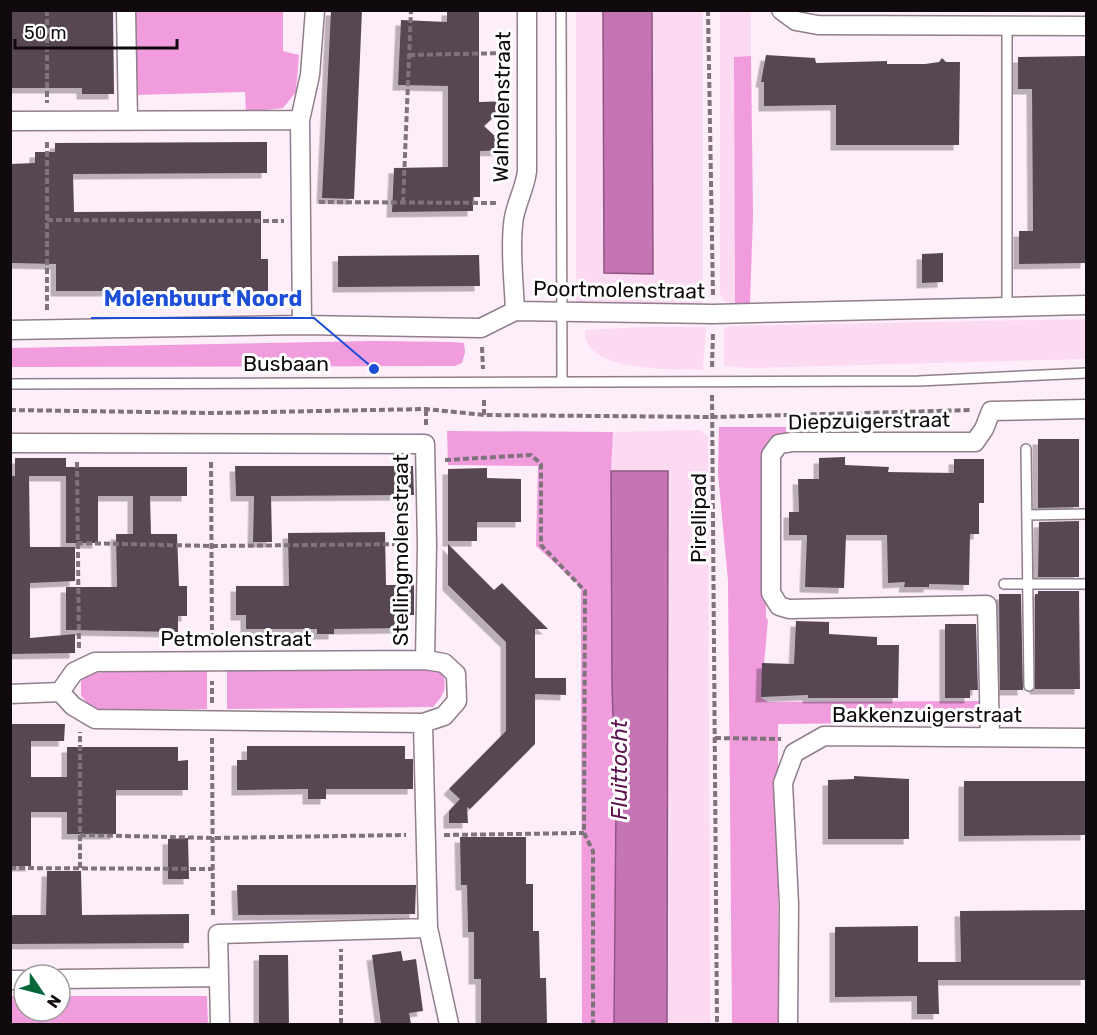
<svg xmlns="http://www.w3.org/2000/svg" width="1097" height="1035" font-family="Rubik,sans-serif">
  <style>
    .green { fill: #fcdaf2 }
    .forest { fill: #f09cdd }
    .water { fill: #c675b4; stroke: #8f5582; stroke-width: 1.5 }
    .building { fill: #574752; filter: url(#shadow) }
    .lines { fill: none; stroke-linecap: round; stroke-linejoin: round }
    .lane-casing { stroke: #907e8b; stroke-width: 12 }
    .street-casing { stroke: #907e8b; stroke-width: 21 }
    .path { stroke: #7e737b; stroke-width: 4; stroke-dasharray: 6 3; stroke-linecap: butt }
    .lane { stroke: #fff; stroke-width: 9 }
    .street { stroke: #fff; stroke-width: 18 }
    .labels { text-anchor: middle; stroke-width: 6; stroke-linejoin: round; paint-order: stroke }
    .street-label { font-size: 21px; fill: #100a0e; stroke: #fff }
    .water-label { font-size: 22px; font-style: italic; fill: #5c1350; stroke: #fff }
    .leader { fill: none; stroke: #1d4ed8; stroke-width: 2 }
    .callout-dot { fill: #1d4ed8; stroke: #fff; stroke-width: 2 }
    .callout-label { font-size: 22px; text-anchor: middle; font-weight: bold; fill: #1d4ed8; stroke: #fff; stroke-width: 6; stroke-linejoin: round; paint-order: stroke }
  </style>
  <defs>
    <filter id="shadow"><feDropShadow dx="-5.5" dy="5.5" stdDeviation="0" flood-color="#0004"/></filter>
  </defs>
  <rect width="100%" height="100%" fill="#feeefa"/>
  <!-- green -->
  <path class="green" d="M576,11H603L604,272L652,274V11H703V302L699,305L576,304Z
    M720,11H751V56L734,57L735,304H728L720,295Z
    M1086,319V359L749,368L724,366V329L730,326Z
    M644,327H706L703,370C674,368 583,374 585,330Z
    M700,430L708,436V443L710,1024H667L668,471H611L613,432Z"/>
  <!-- forest -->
  <path class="forest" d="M133,11H283V51L299,55L296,92L283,108L246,112L245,92L133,95Z
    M751,56L753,216L750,303L735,304L734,57Z
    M373,341L452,342L464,343L465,352L462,363L455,366L11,367V348Z
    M719,427H786V437L765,457L766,618L768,620L761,697L768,702L983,701L982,722L778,724V1024H732L728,580L718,474Z
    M447,431L613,432L611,471L616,808L614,1024H582L581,587L536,546L538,466L448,465Z
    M201,668L207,672V709L92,710L81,695V681L88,673Z
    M344,669L436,670L443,674C447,689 444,695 433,707L227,709V671Z
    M11,996H24V1011H60V996H207L208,1024H11Z"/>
  <!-- water -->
  <path class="water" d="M603,11H652L653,274L604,273Z
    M611,471H668L667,1024H614L616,808L612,685Z"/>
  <!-- building -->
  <path class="building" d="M10,10H113L114,94H82V88H10Z
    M331,10H362L354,199L322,198Z
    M447,10H479V102L511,101L484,126L510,150L480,151V197H473V211L392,212L394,168L448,167V86L398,85L401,20L447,22Z
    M766,55L815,58L816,63L887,61V64H925L939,62L942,58L946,62H960L959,145H836V105L764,106V82H761Z
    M1086,56V263L1019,264V231H1033L1032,89H1018V57Z
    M267,142V173L73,174L74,212L261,211V259H268V291H56V264L10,263V164L35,163V152H55V143Z
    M943,253V282L922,283V254Z
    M479,255L480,286L338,287V256Z
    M1038,439H1079V507L1038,508Z
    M845,457V465L889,467L888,472L954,473V459H984V503H979V534H970L969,585L929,584V587H904L905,582L888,583L887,535H846L844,588L805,587L807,535H789V512H799L798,479H819V458Z
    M15,458H66V467H187V496H150L151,534H177L179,586H187V616H178V632L66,630V587H117L116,534H133V496H98V543H66V471V476H29L30,547H75V581L30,583V638L75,634V653L10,654V476H21H15Z
    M235,466H413L414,495L271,496L272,542H253L254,496H236Z
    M487,468V478L521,479V522H477V541H448V469Z
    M1079,521V577H1038L1039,522Z
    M385,532L386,585H414V615H404V628L334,629V634H317V629H246V615H236V586H289L288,533Z
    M448,544L494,590L502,583L548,629H535V678H566V695L535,694V744L470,809L467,807L468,823H449V811L460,799L449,789L506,731V642L448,585Z
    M1038,591H1079L1080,689H1035V594H1038Z
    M999,594H1021L1023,690H1000Z
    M796,621L829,622V634L877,637V645H899L898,698H808V695L761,697L762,663L794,664Z
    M945,624H976L978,690H970V698H945Z
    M10,724H65L64,741H31V777H67V747H178V761L188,760V790H116V834H67V812H31V866H10Z
    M247,746H405V759H413V789H326V799H308V789L237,790V760H247Z
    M854,776L909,779V839H828V780L854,779Z
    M964,781H1086V835L964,836Z
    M460,837H526V884H533V931H539L540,978H546L547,1024H481V979H474V932H468L467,885H461Z
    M188,838L189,879H168V839Z
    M47,871H81L82,915L189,914V943L10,944V915H46Z
    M237,885H416L415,914L238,915Z
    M1086,910V980H938L939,1014H917V996L835,997V927L918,926V962H961L960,911Z
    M401,951L403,961L416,959L423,1011L409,1013L411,1024H381L372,955Z
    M259,955H288L289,1024H259Z"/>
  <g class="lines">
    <!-- lane casing -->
    <g class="lane-casing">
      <path id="lane" d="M561,10L562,381
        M1007,308V25
        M10,384L919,381L1086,373
        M1026,449L1029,686
        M1027,515L1086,514
        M1004,584H1086"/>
    </g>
    <!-- street casing -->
    <g class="street-casing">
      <path id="street" d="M126,10L128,121
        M781,10L796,21L818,25L1086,26
        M10,121L300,120
        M515,311C514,283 510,253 513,225C514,206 525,190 527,171V10
        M302,325L300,120L310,75L315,10
        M10,330L302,325L481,328L515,311L713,314L1086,305
        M10,443L425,444L427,544L425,660L444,663L456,674L457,701L444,716L423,723L428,928L449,1024
        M60,692L74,672L95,662L425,660
        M60,692L73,706L95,719L423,723
        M10,694L60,692
        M990,736L987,605L789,609L779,606L771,593V455L779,444L792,442H975L984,429L991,411L1086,409
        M60,979L219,977
        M10,980H24
        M220,1024L218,934L428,928
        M788,1024L789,904L783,783L794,753L824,736L1086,738"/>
    </g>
    <!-- path -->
    <path class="path" d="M47,10V103
      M708,10L713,295
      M409,55L508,53
      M319,202L498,203
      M403,203L411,10
      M47,220L284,221
      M47,310V140
      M482,347L483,369
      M712,367L713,332
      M712,395L717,1024
      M10,410L213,413L426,409L484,415L713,417L972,410
      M484,415V398
      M426,425V409
      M445,460L531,455L541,464V545L585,591L584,833L593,851V1024
      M77,462L79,650
      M211,462L212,643
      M77,543L212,546L409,544
      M212,703V681
      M212,738L213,916
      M715,738L781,739
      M80,835L213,838L406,835
      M444,835L584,833
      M10,868L213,869
      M80,868V732
      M341,1024V949"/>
    <!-- lane -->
    <use href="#lane" class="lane"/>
    <!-- street -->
    <use href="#street" class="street"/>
  </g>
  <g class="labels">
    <!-- street labels -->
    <g class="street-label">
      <text transform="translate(502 107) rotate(-89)" y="7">Walmolenstraat</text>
      <text transform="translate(619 290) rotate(1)" y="7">Poortmolenstraat</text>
      <text x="286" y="371">Busbaan</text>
      <text transform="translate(869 421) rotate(-1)" y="7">Diepzuigerstraat</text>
      <text transform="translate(699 518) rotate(-90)" y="7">Pirellipad</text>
      <text transform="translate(401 550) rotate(-90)" y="7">Stellingmolenstraat</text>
      <text x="236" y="646">Petmolenstraat</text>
      <text x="927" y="722">Bakkenzuigerstraat</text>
    </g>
    <!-- water labels -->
    <g class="water-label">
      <text transform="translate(619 770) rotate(-90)" y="8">Fluittocht</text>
    </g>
  </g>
  <!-- callouts -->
  <path class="leader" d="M374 369L314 318H91"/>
  <circle class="callout-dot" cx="374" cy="369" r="6"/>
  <g class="callout-label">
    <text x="203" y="306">Molenbuurt Noord</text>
  </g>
  <!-- border -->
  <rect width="1097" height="1035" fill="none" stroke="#100a0e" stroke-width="24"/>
  <!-- north arrow -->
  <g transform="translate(42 993) rotate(125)"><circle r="28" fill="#ffffff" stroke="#9f9d9f" stroke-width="1.5"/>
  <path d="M0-4.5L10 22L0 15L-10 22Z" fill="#06673b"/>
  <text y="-9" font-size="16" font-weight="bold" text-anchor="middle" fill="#100a0e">N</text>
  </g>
  <!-- scale -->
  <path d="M15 39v9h162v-9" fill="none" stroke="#100a0e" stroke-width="3"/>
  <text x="24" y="39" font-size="18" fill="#100a0e" stroke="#ffffff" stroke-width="4.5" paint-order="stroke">50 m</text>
</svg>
